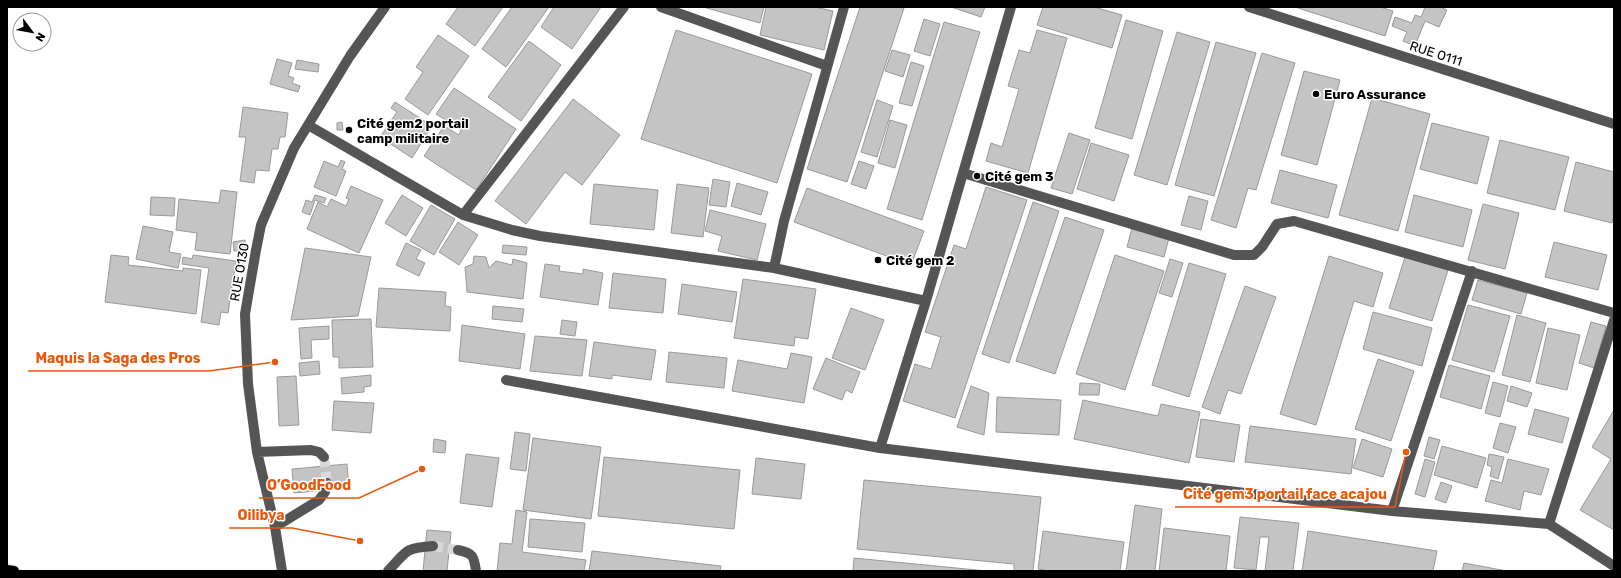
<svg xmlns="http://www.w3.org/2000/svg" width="1621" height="578" font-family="Rubik,sans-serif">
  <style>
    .building { fill: #c4c4c4; stroke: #999 }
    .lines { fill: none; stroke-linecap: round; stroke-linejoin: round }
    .minor-tunnel { stroke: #d9d9d9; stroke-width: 10; stroke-dasharray: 10 5; stroke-linecap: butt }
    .major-casing { stroke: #dbdbdb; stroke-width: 12 }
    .minor { stroke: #555; stroke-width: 10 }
    .major { stroke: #000; stroke-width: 10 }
    .poi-dot { fill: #000; stroke: #fff; stroke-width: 1.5 }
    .labels { text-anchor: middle; stroke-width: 3; stroke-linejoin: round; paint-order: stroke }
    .street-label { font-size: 13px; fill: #000; stroke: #fff }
    .poi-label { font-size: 13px; font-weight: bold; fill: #000; stroke: #fff; text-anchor: start }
    .leader { fill: none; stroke: #e8590c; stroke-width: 1.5 }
    .callout-dot { fill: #e8590c; stroke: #fff; stroke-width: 1.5 }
    .callout-label { font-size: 14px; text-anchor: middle; font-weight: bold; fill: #e8590c; stroke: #fff; stroke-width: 3; stroke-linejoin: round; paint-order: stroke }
  </style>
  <rect width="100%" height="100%" fill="#fff"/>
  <!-- building -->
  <path class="building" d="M458,7H503L475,46L446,24Z
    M512,7H549L506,67L482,49Z
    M554,7H601L572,49L541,27Z
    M703,7H764L760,23Z
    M766,7H815L833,11L824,50L760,35Z
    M860,7H900L904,8L847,182L807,169Z
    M951,7H985L981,17Z
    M1043,7H1094L1122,15L1112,48L1037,25Z
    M1295,7H1380L1393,11L1385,36Z
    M1425,7H1440L1447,10L1439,27L1425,21L1415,46L1403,41L1407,32L1392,26L1395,17L1412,23L1415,15L1421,17Z
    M924,19L940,24L930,56L914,51Z
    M1126,20L1163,31L1132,139L1095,128Z
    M944,22L980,32L922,220L887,209Z
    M676,30L812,74L777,183L641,139Z
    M1037,30L1067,38L1028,173L986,161L991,143L1002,147L1019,89L1008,86L1019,50L1030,53Z
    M1177,32L1210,42L1167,185L1134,175Z
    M438,35L469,56L428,115L405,99L423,72L416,67Z
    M529,41L561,65L521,121L488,97Z
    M1216,42L1256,53L1214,196L1175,185Z
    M892,50L910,55L903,77L885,71Z
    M1262,53L1295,63L1256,190L1248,188L1236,228L1211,220Z
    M277,59L292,63L288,76L294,78L292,83L300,86L298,92L270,84Z
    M297,60L319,64L318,72L295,69Z
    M911,62L924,66L912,106L899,103Z
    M1304,71L1340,80L1317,165L1281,155Z
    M454,88L516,129L476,190L424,156L444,126L459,135L461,130L436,114Z
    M1372,98L1430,114L1398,231L1339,215Z
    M573,99L620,135L582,185L565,172L526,224L495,201Z
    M877,100L893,106L877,157L861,152Z
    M395,102L432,126L412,158L380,137L397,112L391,108Z
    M243,107L288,113L285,137H280L278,149H272L269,171L256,170L254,183L240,181L246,137H239Z
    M890,120L907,125L895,168L878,163Z
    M342,122L343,130H337V123Z
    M1432,123L1489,137L1477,184L1420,169Z
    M1069,133L1090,140L1072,194L1051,188Z
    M1500,140L1569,157L1555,210L1487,193Z
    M1091,143L1129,155L1114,201L1077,189Z
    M341,160L345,162L342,169L346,171L336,196L314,187L324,161L338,167Z
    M859,161L874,166L866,189L851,184Z
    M1576,162L1614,172V216L1612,223L1564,211Z
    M1280,170L1337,185L1328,218L1271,203Z
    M713,179L730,182L726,207L709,205Z
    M737,183L768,192L761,215L731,206Z
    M594,184L658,190L654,230L590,224Z
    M677,184L709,188L703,237L671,233Z
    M351,186L383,200L359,253L307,229L318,202L327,207L331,199L346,206L349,199L346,198Z
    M986,187L1027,200L955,418L903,401L915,364L931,369L941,337L925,332L954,245L966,249Z
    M807,188L924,231L911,265L794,222Z
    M221,190L237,192L230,254L195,250L197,233L176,230L179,199L219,203Z
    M315,195L326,198L324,203L315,200L310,215L302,212L306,200L312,202Z
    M402,195L423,208L406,236L385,223Z
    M1414,195L1472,210L1463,247L1405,232Z
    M1189,196L1208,201L1201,230L1181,225Z
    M151,197L175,198L174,216L150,215Z
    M1033,202L1059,211L1009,363L982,354Z
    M1483,204L1519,213L1505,269L1468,260Z
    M431,205L455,219L434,255L410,241Z
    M710,210L766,224L757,260L718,251L722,236L705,231Z
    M1065,217L1104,230L1055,374L1016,361Z
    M458,222L478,235L459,265L439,252Z
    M143,226L173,232L169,252L181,254L178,268L136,259Z
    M1132,228L1169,238L1164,257L1127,247Z
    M245,240L246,250L234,251L233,242Z
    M1554,242L1607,255L1598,290L1545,277Z
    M406,243L421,250L416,259L425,263L419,276L396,265Z
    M503,245L527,247L526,255L502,253Z
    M305,248L371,257L358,316L291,320Z
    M111,255L129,257L128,265L183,271V268L201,270L196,314L105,302Z
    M193,255L236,261L228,313L221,312L219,325L201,322L209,268L182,264L183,257L192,259Z
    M1115,255L1164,271L1125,390L1076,374Z
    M474,256L486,257L489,268L496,261L512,265L513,259L527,263L523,299L467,292L465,267L473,264Z
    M1329,256L1383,273L1373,307L1354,301L1316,425L1280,414Z
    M1405,257L1448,270L1432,321L1389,308Z
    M1170,259L1183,263L1172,297L1159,293Z
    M1189,263L1226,274L1189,397L1152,385Z
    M545,264L560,266L559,271L583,274V269L603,273L598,305L540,297Z
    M613,273L666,279L663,313L609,308Z
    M743,279L816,289L808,339L795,337L794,346L734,338Z
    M1478,280L1527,293L1521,314L1472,300Z
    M682,284L737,292L732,322L678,314Z
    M1245,286L1276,297L1241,394L1228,390L1220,414L1202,407Z
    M379,288L446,292L445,306L451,307L450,331L376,327Z
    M1468,305L1510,316L1494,372L1452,360Z
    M493,306L524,309L522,322L492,319Z
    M851,308L884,320L865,370L832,358Z
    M1373,312L1432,328L1422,366L1363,349Z
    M1517,315L1546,323L1530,382L1502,375Z
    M371,319L373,367L339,368V357H333L332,320Z
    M562,320L577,322L575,336L560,334Z
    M1591,322L1606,326L1594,368L1579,363Z
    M462,325L525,334L520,369L459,361Z
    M329,326V339L311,340L312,358L301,359L299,328Z
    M1548,328L1580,335L1567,390L1536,383Z
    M535,336L587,340L582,376L530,371Z
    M594,342L656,350L651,380L612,375V379L589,376Z
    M669,352L727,358L724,388L666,382Z
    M791,353L812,357L804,403L732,391L738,360L787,369Z
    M826,358L860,372L852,393L846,390L842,400L813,389Z
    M1378,359L1414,371L1391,441L1355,429Z
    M319,361L320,374L300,376L299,363Z
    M1449,365L1490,376L1481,409L1440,397Z
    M371,375V386L364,387V392L342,394L341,378Z
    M296,376L299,425L279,426L277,377Z
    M1493,382L1508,386L1500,417L1485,413Z
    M1080,383L1100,384L1099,395H1079Z
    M971,386L989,393L984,435L957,427Z
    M1511,386L1532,393L1527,407L1507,401Z
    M997,397L1061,400L1059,435L996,432Z
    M1083,400L1158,416L1161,404L1200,412L1189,463L1074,439Z
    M334,401L374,403L371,433L332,430Z
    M1535,409L1569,418L1562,443L1528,434Z
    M1614,410V530L1580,510L1611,459L1592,447Z
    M1201,419L1240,425L1234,462L1196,457Z
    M1500,423L1516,427L1508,453L1493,448Z
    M1250,426L1356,439L1351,474L1245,462Z
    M515,432L530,434L526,471L510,469Z
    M1429,437L1440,440L1434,459L1424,456Z
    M533,438L601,447L591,519L523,510Z
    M434,439L446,441L445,453L433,452Z
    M1362,439L1392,449L1383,477L1353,468Z
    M1442,446L1486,458L1477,488L1434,475Z
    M466,454L499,458L492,507L460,503Z
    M1489,454L1504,457L1498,479L1490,476L1492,467L1487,465Z
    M604,457L740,470L734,529L598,516Z
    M756,458L805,464L801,499L752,494Z
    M1425,459L1435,462L1425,497L1415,494Z
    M1508,459L1549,469L1541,495L1524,491L1520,510L1485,501L1491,480L1502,483Z
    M347,464L349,488L294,493L292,469Z
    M864,480L1041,497L1033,571H1014V564L857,549Z
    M1441,482L1452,486L1446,503L1435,499Z
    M1135,505L1162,509L1155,571H1126Z
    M516,510L527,512L522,552L586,560L584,571H497L500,543L512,544Z
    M1240,517L1299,523L1293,571H1265L1269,537H1260L1256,570L1234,568Z
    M530,519L585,523L582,552L528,547Z
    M1164,528L1230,536L1226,571H1159Z
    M427,530L451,532L447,571H423Z
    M1043,531L1124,542L1120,571H1048L1038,569Z
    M1308,531L1437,551L1433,571H1302Z
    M592,551L721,566L720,571H589Z
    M854,558L987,571H853Z
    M1464,563L1507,571H1462Z"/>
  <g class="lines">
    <!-- minor-tunnel -->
    <path class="minor-tunnel" d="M324,457L327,483
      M433,546L458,550"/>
    <!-- major casing -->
    <g class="major-casing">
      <path id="major" d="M7,570L14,571"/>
    </g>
    <!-- minor -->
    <path class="minor" d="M661,7L827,66
      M1249,7L1614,124
      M308,125L463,215L512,230L540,236L774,268L926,301
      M963,173L1234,255H1254L1262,247L1277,224L1294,221L1614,313
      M463,215L624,7
      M774,268L784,221L844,7
      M506,380L880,448L1392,511L1549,524L1614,566
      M880,448L926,301L1011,7
      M257,452L311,450L319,452L324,457
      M1392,511L1472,271
      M1549,524L1614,320
      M275,527L319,500L325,492L327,483
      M458,550C473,553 474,556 476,571
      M282,571L275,527L257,452L248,384L245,314L256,250L261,225L294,148L350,56L385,7
      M388,571C407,551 404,548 433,546"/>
    <!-- major -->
    <use href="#major" class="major"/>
  </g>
  <!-- markers -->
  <g class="poi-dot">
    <circle cx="1316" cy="94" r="4"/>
    <circle cx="349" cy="130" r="4"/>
    <circle cx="977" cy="176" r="4"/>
    <circle cx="878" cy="260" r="4"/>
  </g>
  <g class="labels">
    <!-- street labels -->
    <g class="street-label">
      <text transform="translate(1436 53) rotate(18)" y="5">RUE O111</text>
      <text transform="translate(239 272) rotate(-80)" y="5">RUE O130</text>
    </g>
    <!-- poi labels -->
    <g class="poi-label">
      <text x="1324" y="99">Euro Assurance</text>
      <text x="357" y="128">Cité gem2 portail<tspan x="357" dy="15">camp militaire</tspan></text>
      <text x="985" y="181">Cité gem 3</text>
      <text x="886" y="265">Cité gem 2</text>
    </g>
  </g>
  <!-- callouts -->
  <path class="leader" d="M275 362L209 371H28M422 469L359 498H259M1406 452L1395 507H1175M360 541L292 528H229"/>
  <g class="callout-dot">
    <circle cx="275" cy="362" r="4"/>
    <circle cx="422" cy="469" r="4"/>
    <circle cx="1406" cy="452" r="4"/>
    <circle cx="360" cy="541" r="4"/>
  </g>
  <g class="callout-label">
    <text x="118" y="363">Maquis la Saga des Pros</text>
    <text x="309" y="490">O’GoodFood</text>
    <text x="1285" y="499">Cité gem3 portail face acajou</text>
    <text x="261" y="520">Oilibya</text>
  </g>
  <!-- border -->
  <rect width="1621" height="578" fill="none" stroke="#000000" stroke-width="16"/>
  <!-- north arrow -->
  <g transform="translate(32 32) rotate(122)"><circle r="19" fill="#ffffff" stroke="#999999"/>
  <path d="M0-3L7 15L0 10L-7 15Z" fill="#000000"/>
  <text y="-6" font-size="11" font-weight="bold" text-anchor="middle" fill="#000000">N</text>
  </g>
</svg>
